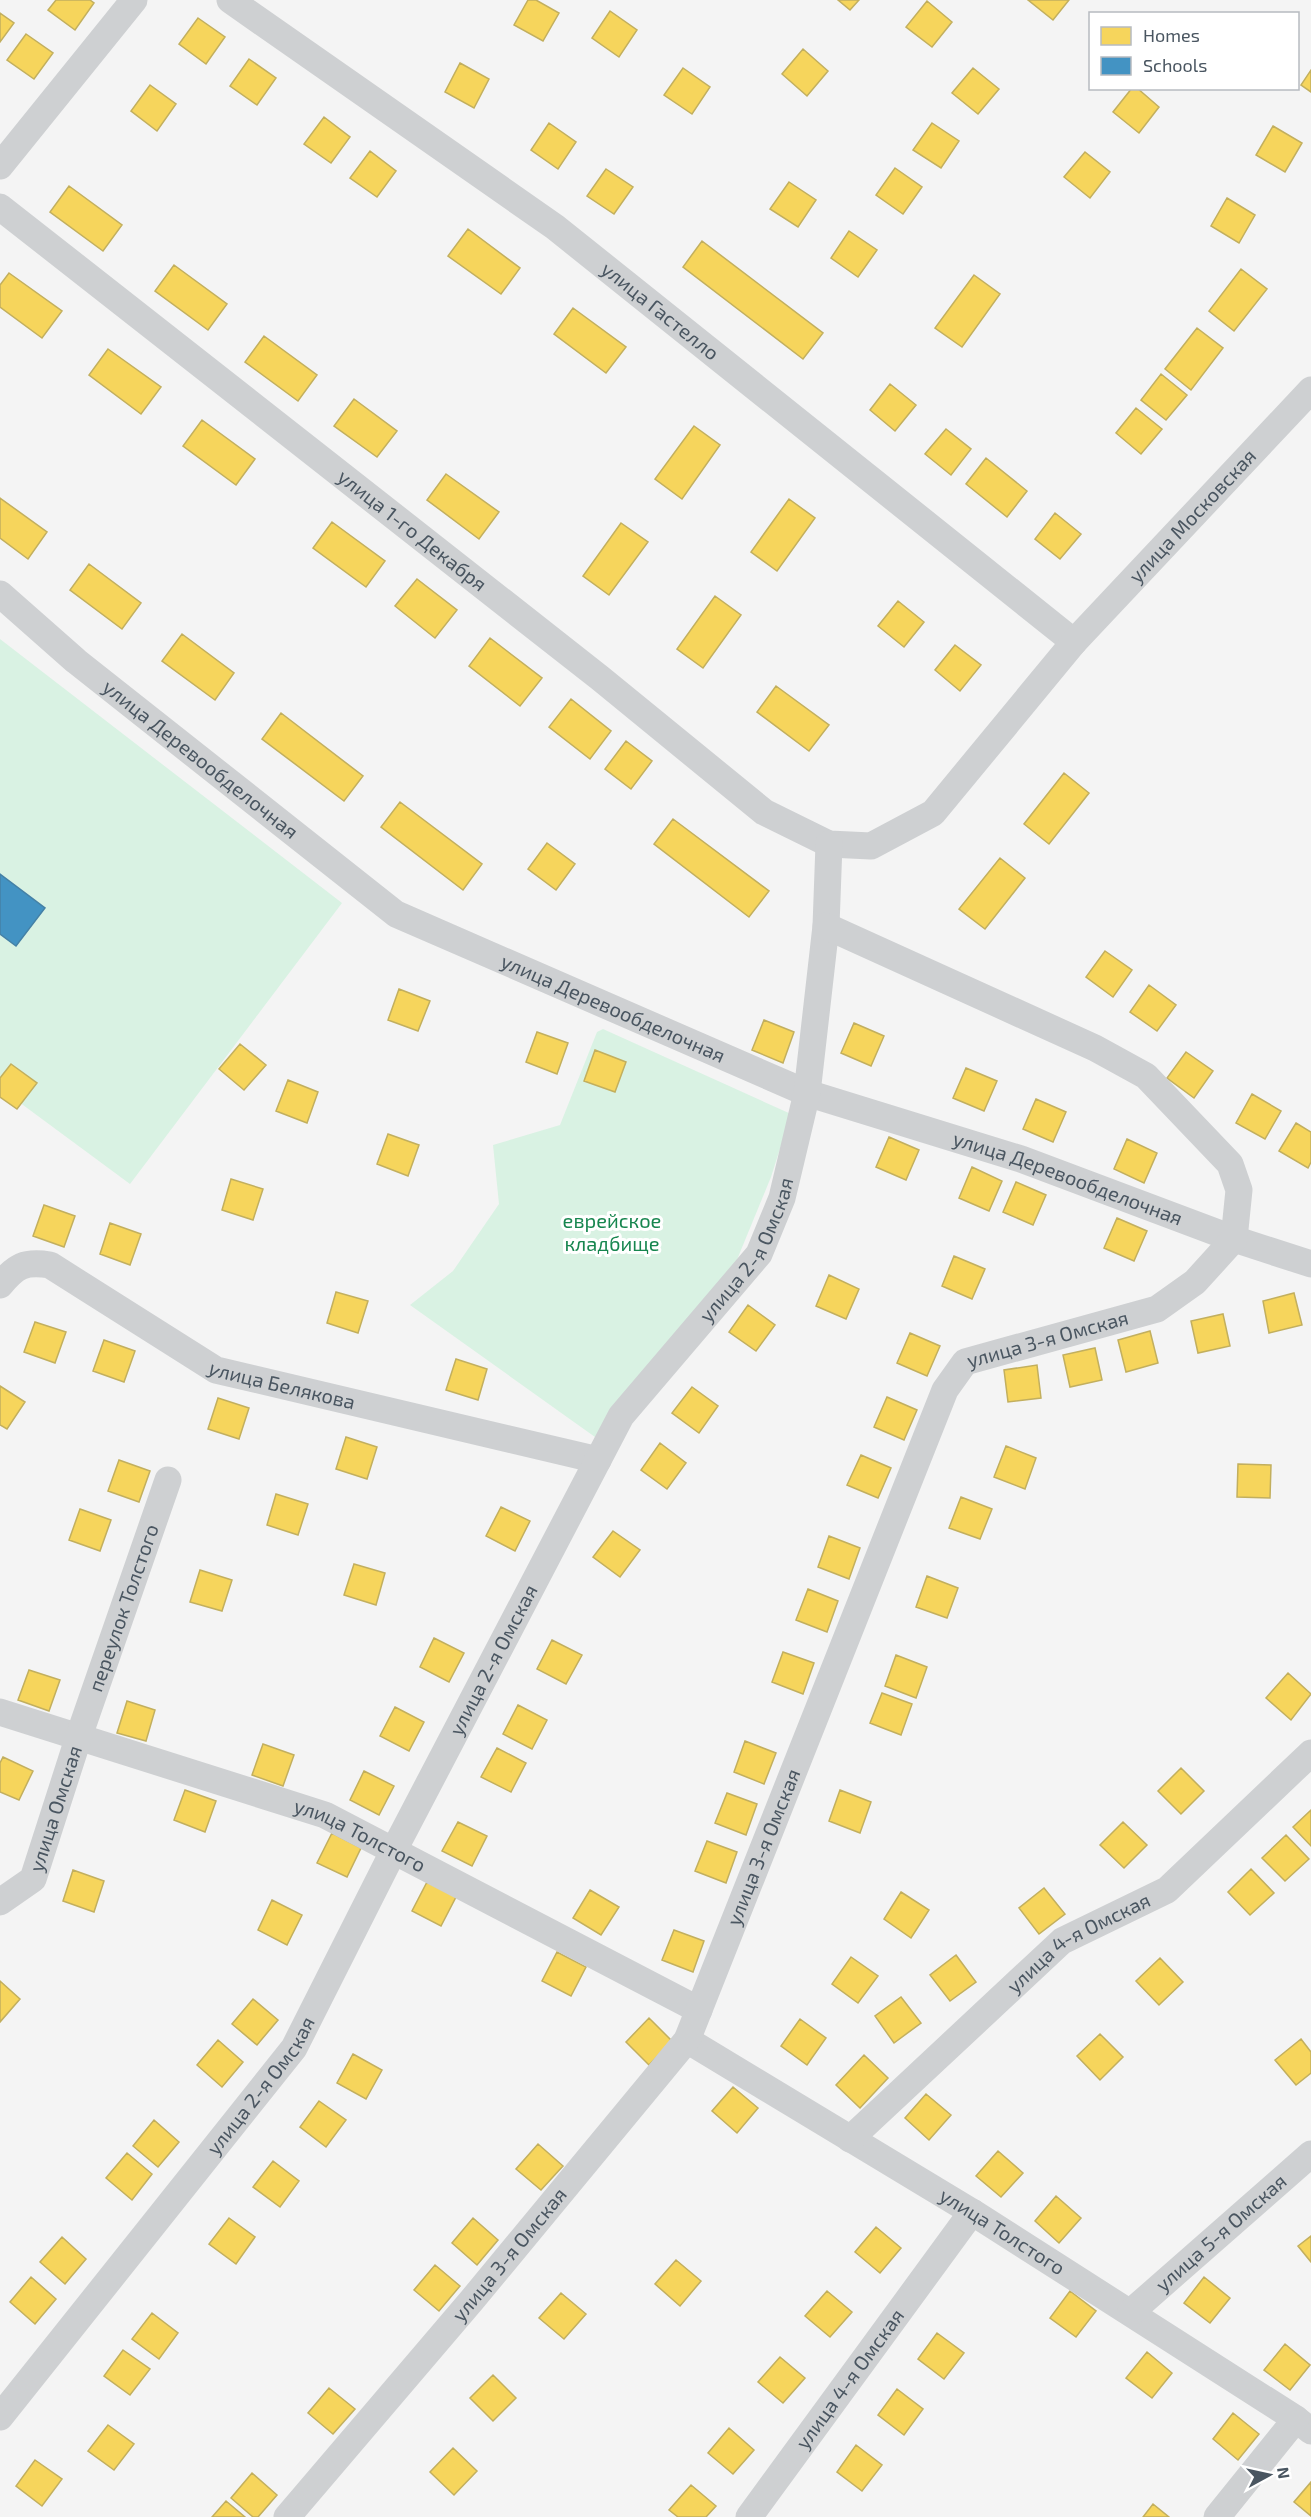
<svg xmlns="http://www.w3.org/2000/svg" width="1311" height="2517" font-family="'Exo 2',sans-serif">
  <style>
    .green { fill: #d9f2e3 }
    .homes { fill: #f6d55c; stroke: #c2af5e; stroke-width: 1.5 }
    .schools { fill: #4393c3; stroke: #4581a6; stroke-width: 1.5 }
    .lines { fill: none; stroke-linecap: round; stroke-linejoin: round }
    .minor { stroke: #ced0d2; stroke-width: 27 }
    .labels { text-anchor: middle; stroke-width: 6; stroke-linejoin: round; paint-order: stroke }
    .street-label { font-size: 20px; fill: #4a5661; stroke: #fff }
    .park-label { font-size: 20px; fill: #17864f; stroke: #fff }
  </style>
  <rect width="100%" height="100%" fill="#f4f4f4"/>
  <!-- green -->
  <path class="green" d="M0,639L342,903L130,1184L0,1088Z
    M603,1029L791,1114L771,1177L734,1267L595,1437L410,1305L453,1271L499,1204L493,1145L560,1125L597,1032Z"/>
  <!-- homes -->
  <path class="homes" d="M56,0H90L94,3L75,30L48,10Z
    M528,0H536L559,13L543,41L514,25Z
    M838,0H859L850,10Z
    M1028,0H1069L1053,20Z
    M927,1L952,22L932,47L906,27Z
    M610,11L637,30L619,57L592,38Z
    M0,13L14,23L0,42Z
    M198,18L225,37L206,64L179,44Z
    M26,34L53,53L34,79L7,60Z
    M803,49L828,71L807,96L782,74Z
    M249,59L276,78L257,105L230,86Z
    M460,63L489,79L474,108L445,92Z
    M683,68L710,87L692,114L664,95Z
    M973,68L999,89L978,114L952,93Z
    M1311,70V92L1301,85Z
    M150,85L176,104L157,131L131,111Z
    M1132,88H1137L1159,107L1139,133L1113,112Z
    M324,117L350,137L331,163L304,144Z
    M549,123L576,142L558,169L531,150Z
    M932,123L959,141L941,168L913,150Z
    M1273,126L1302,143L1285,172L1256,155Z
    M370,151L396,171L377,197L350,178Z
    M1085,152L1110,172L1090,198L1064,177Z
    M895,168L922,187L903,214L876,195Z
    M606,169L633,187L614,214L587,196Z
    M789,182L816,200L798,227L770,209Z
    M69,186L122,225L103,251L50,212Z
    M1227,198L1255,215L1239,243L1211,226Z
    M468,229L520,268L501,294L448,256Z
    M849,231L877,250L858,277L831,258Z
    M702,241L823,333L803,359L683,267Z
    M174,265L227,304L208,330L155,291Z
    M1241,269L1267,289L1234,331L1209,311Z
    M9,273L62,311L42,338L0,307V285Z
    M974,275L1000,294L962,347L935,328Z
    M573,308L626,347L606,373L554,334Z
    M1197,328L1223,348L1191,390L1165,369Z
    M264,336L317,375L298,401L245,362Z
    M108,349L161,387L141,414L89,375Z
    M1161,374L1187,395L1166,420L1141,400Z
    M890,384L916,405L895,431L870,410Z
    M354,399L397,431L377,457L334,426Z
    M1136,408L1162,429L1141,454L1116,433Z
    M202,420L255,459L236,485L183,446Z
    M694,426L720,445L682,499L655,479Z
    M946,429L971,449L951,475L925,454Z
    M986,458L1027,491L1007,517L966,484Z
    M446,474L499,512L479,539L427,500Z
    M0,498L47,532L28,559L0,538Z
    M789,499L815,518L777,571L751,552Z
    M1055,513L1081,534L1060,559L1035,539Z
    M332,522L385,561L366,587L313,548Z
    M621,523L648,542L609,595L583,576Z
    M89,564L141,603L122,629L70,590Z
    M417,579L457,610L435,638L395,606Z
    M715,596L741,615L703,668L677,649Z
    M898,601L924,622L904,647L878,626Z
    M182,634L234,673L215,700L162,661Z
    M490,638L542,678L520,706L469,666Z
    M955,645L981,665L960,691L935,670Z
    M776,686L829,725L809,751L757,712Z
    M571,699L611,731L590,759L549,727Z
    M281,713L363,776L344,801L262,739Z
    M626,741L652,761L631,789L605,769Z
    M1064,773L1089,793L1049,844L1024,824Z
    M400,802L482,864L463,890L381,827Z
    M673,819L769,891L749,917L654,844Z
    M547,843L575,864L556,890L528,869Z
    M1000,858L1025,878L985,929L959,909Z
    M1105,951L1132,970L1113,997L1086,977Z
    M1149,985L1176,1005L1157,1031L1130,1012Z
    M399,989L430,1001L418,1031L388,1020Z
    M764,1020L794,1032L783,1063L752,1050Z
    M854,1023L884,1036L871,1066L841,1053Z
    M537,1032L568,1043L557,1074L526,1062Z
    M240,1044L266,1065L244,1090L219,1069Z
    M595,1050L626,1062L615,1092L584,1081Z
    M1186,1052L1213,1071L1194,1098L1167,1078Z
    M11,1064L37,1083L17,1109L0,1097V1078Z
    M966,1068L997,1081L984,1111L953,1098Z
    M288,1080L318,1092L307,1123L276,1111Z
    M1252,1094L1281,1111L1265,1139L1236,1123Z
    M1036,1099L1066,1112L1053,1142L1023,1129Z
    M1296,1123L1311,1132V1162L1308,1168L1279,1151Z
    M388,1134L419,1145L408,1176L377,1164Z
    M889,1137L919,1150L906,1180L876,1167Z
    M1127,1139L1157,1153L1144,1183L1114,1169Z
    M972,1167L1002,1181L989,1211L959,1198Z
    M231,1179L263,1189L253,1220L222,1210Z
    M1016,1182L1046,1195L1033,1225L1003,1212Z
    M44,1205L75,1216L64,1247L33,1236Z
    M1117,1218L1147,1231L1134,1261L1104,1248Z
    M110,1223L141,1234L130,1265L100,1254Z
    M954,1256L985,1269L972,1299L942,1286Z
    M829,1275L859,1289L846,1319L816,1306Z
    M336,1292L368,1301L358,1333L327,1323Z
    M1294,1293L1302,1325L1269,1333L1263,1301Z
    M748,1305L775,1325L756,1351L729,1332Z
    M1223,1314L1230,1346L1198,1353L1191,1321Z
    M35,1322L66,1332L55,1363L24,1352Z
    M1150,1331L1158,1363L1126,1372L1118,1340Z
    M910,1333L940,1346L927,1376L897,1363Z
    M104,1340L135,1351L124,1382L93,1371Z
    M1095,1348L1102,1380L1070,1387L1063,1355Z
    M456,1359L487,1369L478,1400L446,1390Z
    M1037,1365L1041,1398L1008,1402L1004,1370Z
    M0,1386L25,1402L7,1429L0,1425Z
    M692,1387L718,1406L699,1433L672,1413Z
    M887,1397L917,1410L904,1440L874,1427Z
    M218,1398L249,1408L239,1439L208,1429Z
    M346,1437L377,1447L367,1479L336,1469Z
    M660,1443L686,1463L667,1489L641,1470Z
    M1006,1446L1036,1458L1025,1489L994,1477Z
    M861,1455L891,1468L878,1498L847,1485Z
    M119,1460L150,1471L139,1502L108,1491Z
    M1238,1464L1271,1465L1270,1498L1237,1497Z
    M276,1494L308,1504L298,1535L267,1525Z
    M961,1497L992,1509L980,1539L949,1528Z
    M501,1507L530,1521L515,1551L486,1536Z
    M80,1509L111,1520L100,1551L69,1540Z
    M613,1531L640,1550L620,1577L593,1557Z
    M829,1536L860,1548L849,1579L818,1567Z
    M354,1564L385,1573L376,1605L344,1595Z
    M200,1570L232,1580L222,1611L190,1602Z
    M927,1576L958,1588L947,1618L916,1607Z
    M808,1589L838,1601L827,1632L796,1620Z
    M434,1638L464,1653L449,1682L420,1667Z
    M552,1640L582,1655L566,1684L537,1669Z
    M783,1652L814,1663L803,1694L772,1682Z
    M896,1655L927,1667L916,1698L885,1686Z
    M29,1670L60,1680L49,1711L18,1700Z
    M1288,1673L1311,1694L1291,1720L1266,1698Z
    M882,1693L912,1704L901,1735L870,1723Z
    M127,1701L155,1710L146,1741L117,1733Z
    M518,1705L547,1720L532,1749L503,1734Z
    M395,1707L424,1722L409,1751L380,1736Z
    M745,1741L776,1753L764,1784L734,1772Z
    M263,1744L294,1755L283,1786L252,1775Z
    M497,1748L526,1763L511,1792L481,1777Z
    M3,1757L33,1771L19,1800L0,1792V1763Z
    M1181,1768L1204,1791L1181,1814L1158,1791Z
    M364,1771L394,1786L379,1815L350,1800Z
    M185,1790L216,1801L205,1832L174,1820Z
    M840,1790L871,1802L860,1833L829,1821Z
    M727,1793L757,1804L746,1835L715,1823Z
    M1311,1810V1846L1293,1827Z
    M458,1822L487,1836L472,1866L442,1851Z
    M1123,1822L1147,1845L1124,1868L1100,1845Z
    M332,1833L361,1848L347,1877L317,1863Z
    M1286,1835L1309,1859L1285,1881L1262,1858Z
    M707,1841L737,1852L726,1883L695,1871Z
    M1251,1869L1274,1893L1250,1915L1228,1892Z
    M73,1870L104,1881L94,1912L63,1901Z
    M427,1882L456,1897L441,1926L412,1911Z
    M1044,1888L1065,1914L1039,1934L1019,1908Z
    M590,1890L619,1907L601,1935L573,1918Z
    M901,1892L929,1910L911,1938L884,1919Z
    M272,1900L302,1915L287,1945L258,1930Z
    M674,1930L704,1941L693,1972L662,1960Z
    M557,1952L586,1967L571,1996L542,1981Z
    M956,1955L976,1982L950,2001L930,1975Z
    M851,1957L878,1976L858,2003L832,1984Z
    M1160,1958L1183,1982L1159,2005L1136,1981Z
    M0,1981L20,1999L0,2022Z
    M901,1997L921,2023L894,2043L875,2016Z
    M253,1999L278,2020L257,2045L232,2024Z
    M649,2018L672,2041L649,2065L626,2042Z
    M800,2019L826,2038L807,2065L781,2046Z
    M1100,2034L1123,2057L1100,2080L1077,2056Z
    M1301,2039L1311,2052V2073L1296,2085L1275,2060Z
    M218,2040L243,2062L222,2087L197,2065Z
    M353,2054L382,2070L366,2099L337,2083Z
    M864,2055L888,2078L860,2108L836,2085Z
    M733,2087L758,2108L737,2133L712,2111Z
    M926,2094L951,2115L929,2140L905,2118Z
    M319,2101L346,2120L326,2147L300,2127Z
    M154,2120L179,2142L158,2167L133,2146Z
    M538,2144L563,2166L541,2190L516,2169Z
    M998,2151L1023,2173L1001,2197L976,2176Z
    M127,2153L152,2174L132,2200L106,2178Z
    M273,2161L299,2181L280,2207L253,2187Z
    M1056,2196L1081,2218L1059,2243L1035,2221Z
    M229,2218L255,2237L236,2264L209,2244Z
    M473,2218L498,2240L477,2265L452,2243Z
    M876,2227L901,2248L880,2273L855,2252Z
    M1311,2236V2262L1298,2246Z
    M62,2237L86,2259L65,2284L40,2262Z
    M676,2260L701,2281L680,2306L655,2284Z
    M435,2265L460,2286L439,2311L414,2290Z
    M31,2277L56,2299L35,2324L10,2302Z
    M1204,2277L1230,2298L1210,2323L1184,2303Z
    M827,2291L852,2312L830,2337L805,2316Z
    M1070,2291L1096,2311L1076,2337L1050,2318Z
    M561,2293L586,2314L564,2339L539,2318Z
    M152,2313L178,2333L159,2359L132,2339Z
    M937,2333L964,2353L944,2379L918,2359Z
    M1285,2344L1310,2365L1290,2390L1264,2370Z
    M123,2350L150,2369L130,2395L104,2376Z
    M1147,2352L1172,2373L1152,2398L1126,2378Z
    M780,2357L805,2378L783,2403L758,2382Z
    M493,2375L516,2398L493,2421L470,2398Z
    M329,2388L355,2409L333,2434L308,2413Z
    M897,2389L923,2409L904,2435L878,2415Z
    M1233,2413L1259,2434L1238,2460L1213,2439Z
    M108,2425L134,2444L114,2470L88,2451Z
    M729,2428L754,2450L733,2474L708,2453Z
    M856,2445L882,2465L862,2491L837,2472Z
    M453,2448L477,2471L454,2495L430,2472Z
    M35,2460L62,2479L42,2506L16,2486Z
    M252,2473L277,2495L258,2517H253L231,2498Z
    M1311,2482V2516L1294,2502Z
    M691,2485L716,2506L706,2517H678L669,2510Z
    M226,2501L245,2517H212Z
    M1153,2504L1169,2517H1143Z"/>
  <!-- schools -->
  <path class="schools" d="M0,874L45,908L16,946L0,934Z"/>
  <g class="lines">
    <!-- minor -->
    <g class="minor">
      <path id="s1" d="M230,0L555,227L1074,642"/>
      <path d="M0,166L134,0"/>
      <path id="s2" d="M0,207L600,678L764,812L829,844L871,846L933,813L1074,642L1311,390"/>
      <path id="s3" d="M0,594L76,661L396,914L807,1093L1021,1159L1234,1239L1311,1264"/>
      <path id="s4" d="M0,1285C16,1266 24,1261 50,1265L216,1370L598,1460"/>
      <path id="s5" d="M0,1712L325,1815L699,2010"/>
      <path id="s6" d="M0,1902L33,1879L79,1736L168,1480"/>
      <path id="s7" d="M687,2040L972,2212L1296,2419L1311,2431"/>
      <path id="s8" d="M850,2139L1062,1941L1167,1890L1311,1753"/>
      <path id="s9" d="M1131,2312L1311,2154"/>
      <path id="s10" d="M0,2417L294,2048L394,1850L621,1416L759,1254L782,1198L807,1093L826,926L829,844"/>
      <path id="s11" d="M287,2517L472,2300L687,2040L945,1390L965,1362L1157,1309L1195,1282L1234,1239L1239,1190L1230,1164L1146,1076L1095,1048L826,926"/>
      <path id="s12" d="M749,2517L972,2212"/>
      <path d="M1217,2517L1296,2419"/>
    </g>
  </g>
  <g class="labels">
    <!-- street labels -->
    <g class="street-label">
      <text dy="7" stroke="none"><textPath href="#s1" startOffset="531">улица Гастелло</textPath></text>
      <text dy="7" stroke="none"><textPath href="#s2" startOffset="1554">улица Московская</textPath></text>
      <text dy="7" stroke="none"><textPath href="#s2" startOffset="524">улица 1-го Декабря</textPath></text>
      <text dy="7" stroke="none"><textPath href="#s3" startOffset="260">улица Деревообделочная</textPath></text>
      <text dy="7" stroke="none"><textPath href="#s3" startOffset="746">улица Деревообделочная</textPath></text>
      <text dy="7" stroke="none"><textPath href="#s3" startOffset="1232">улица Деревообделочная</textPath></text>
      <text dy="7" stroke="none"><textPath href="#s10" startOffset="1394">улица 2-я Омская</textPath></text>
      <text dy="7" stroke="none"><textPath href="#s11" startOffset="1442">улица 3-я Омская</textPath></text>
      <text dy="7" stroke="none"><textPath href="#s4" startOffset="322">улица Белякова</textPath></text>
      <text dy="7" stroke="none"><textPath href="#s6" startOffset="326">переулок Толстого</textPath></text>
      <text dy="7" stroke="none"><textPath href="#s10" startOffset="908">улица 2-я Омская</textPath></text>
      <text dy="7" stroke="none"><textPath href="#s6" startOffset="114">улица Омская</textPath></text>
      <text dy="7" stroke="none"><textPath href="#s5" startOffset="381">улица Толстого</textPath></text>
      <text dy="7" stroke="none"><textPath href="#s11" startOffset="830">улица 3-я Омская</textPath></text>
      <text dy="7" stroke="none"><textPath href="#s8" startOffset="303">улица 4-я Омская</textPath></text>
      <text dy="7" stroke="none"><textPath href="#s10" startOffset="422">улица 2-я Омская</textPath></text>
      <text dy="7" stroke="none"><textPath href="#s7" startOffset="369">улица Толстого</textPath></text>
      <text dy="7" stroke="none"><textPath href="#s9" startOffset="120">улица 5-я Омская</textPath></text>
      <text dy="7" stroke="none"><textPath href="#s11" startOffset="344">улица 3-я Омская</textPath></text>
      <text dy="7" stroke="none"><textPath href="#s12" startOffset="171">улица 4-я Омская</textPath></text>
    </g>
    <!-- park labels -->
    <g class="park-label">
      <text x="612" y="1228">еврейское<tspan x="612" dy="23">кладбище</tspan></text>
    </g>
  </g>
  <!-- legend -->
  <rect x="1089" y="12" width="210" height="78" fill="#ffffff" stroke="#b7bbc0" stroke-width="1.5"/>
  <rect x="1101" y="27" width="30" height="18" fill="#f6d55c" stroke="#b7bbc0" stroke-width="1.5"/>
  <text x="1143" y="42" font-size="18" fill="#4a5661">Homes</text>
  <rect x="1101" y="57" width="30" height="18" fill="#4393c3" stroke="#b7bbc0" stroke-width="1.5"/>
  <text x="1143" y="72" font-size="18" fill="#4a5661">Schools</text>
  <!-- north arrow -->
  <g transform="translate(1269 2475) rotate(82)" stroke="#ffffff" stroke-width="4.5" paint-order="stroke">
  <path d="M0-4.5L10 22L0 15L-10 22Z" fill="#4a5661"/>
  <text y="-9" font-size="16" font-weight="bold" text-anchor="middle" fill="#4a5661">N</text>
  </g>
</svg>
